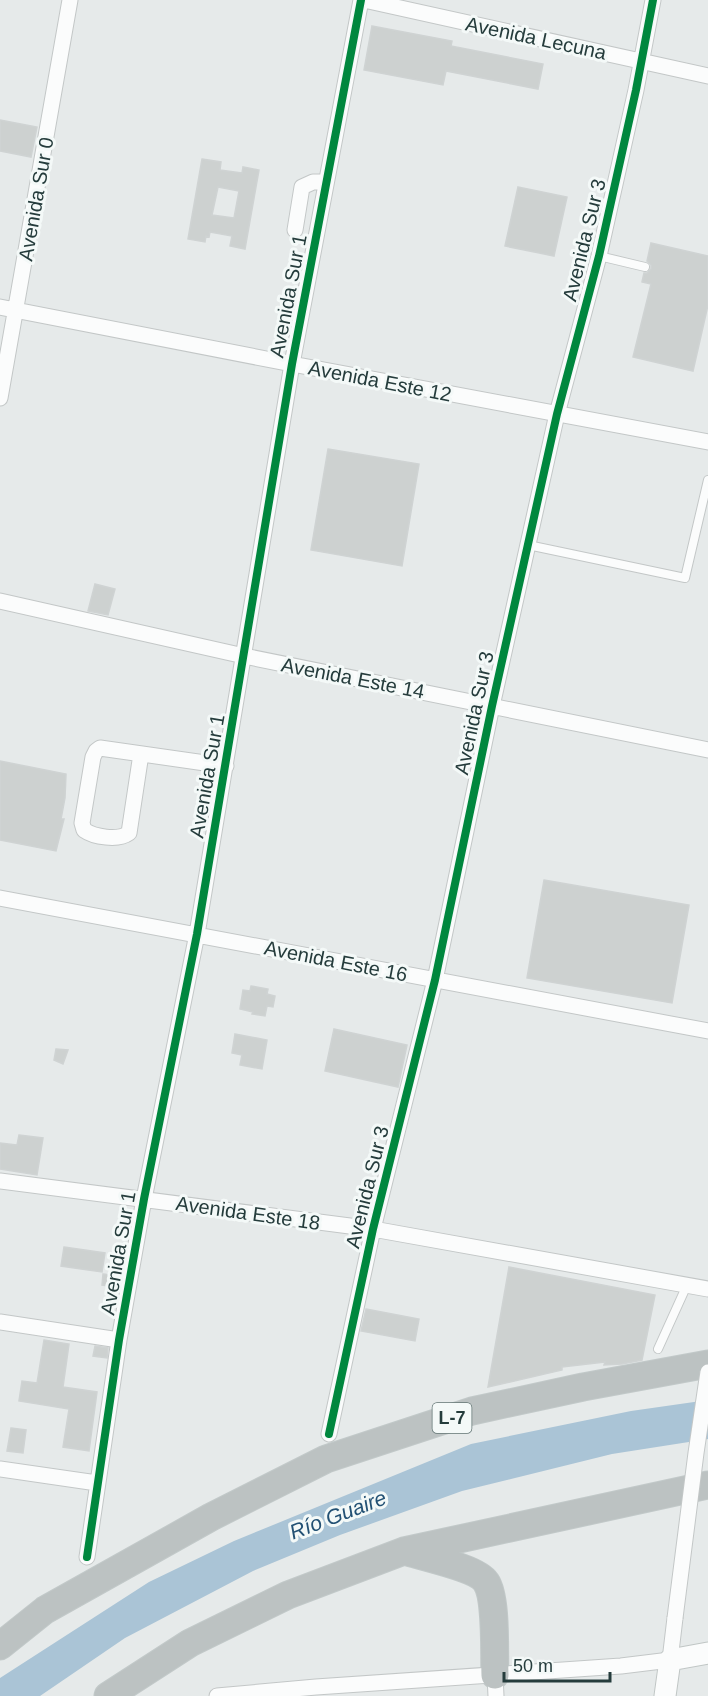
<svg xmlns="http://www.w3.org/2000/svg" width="708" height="1696" font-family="Helvetica,sans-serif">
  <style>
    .water { fill: #aac4d6 }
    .building { fill: #cdd1d0; stroke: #cfd3d3; stroke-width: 1.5; fill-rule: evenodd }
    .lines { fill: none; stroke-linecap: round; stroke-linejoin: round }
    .service-casing { stroke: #c3c7c7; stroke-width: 10 }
    .minor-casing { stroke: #c3c7c7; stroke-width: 17 }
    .secondary-casing { stroke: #c0c6c5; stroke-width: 23 }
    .motorway-casing { stroke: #c2c9c9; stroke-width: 29 }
    .service { stroke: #fbfcfc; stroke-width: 8 }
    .minor { stroke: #fbfcfc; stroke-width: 15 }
    .secondary { stroke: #fbfcfc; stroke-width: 21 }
    .motorway { stroke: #bcc2c2; stroke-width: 27 }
    .minor-bridge-casing { stroke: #c3c7c7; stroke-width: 17; stroke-linecap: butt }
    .minor-bridge { stroke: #fbfcfc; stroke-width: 15 }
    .cycleway-casing { stroke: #f4f9f8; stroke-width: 11 }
    .cycleway { stroke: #00873e; stroke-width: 8 }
    .labels { text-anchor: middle; stroke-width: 6; stroke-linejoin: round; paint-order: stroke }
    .shield { fill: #f4f9f8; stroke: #637574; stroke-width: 1.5 }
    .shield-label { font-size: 18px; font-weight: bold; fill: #253c3c }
    .street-label { font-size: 20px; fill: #253c3c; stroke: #f4f9f8 }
    .water-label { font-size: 21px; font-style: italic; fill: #235174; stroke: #f4f9f8 }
  </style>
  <rect width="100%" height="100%" fill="#e6eaea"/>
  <!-- water -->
  <path class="water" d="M708,1400V1439L612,1454L462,1491L340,1535L253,1571L125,1638L40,1696H0V1678L149,1582L234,1541L471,1444L631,1411Z"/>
  <!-- building -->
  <path class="building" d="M372,26L452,41L451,46L543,64L538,89L446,71L443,85L364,70Z
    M0,120L37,127L31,157L0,151Z
    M202,159L221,162L220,170L242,173L243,167L259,170L245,249L230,246L232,236L210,232L209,237L206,236L205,242L188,239ZM218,187L239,191L234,218L212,215Z
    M518,187L567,197L554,256L505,246Z
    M651,243L708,256V305L693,371L633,357L651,284L642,282L644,273H647L651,269V265L647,261Z
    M328,449L419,464L402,566L311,550Z
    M95,584L115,589L108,615L88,611Z
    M0,761L66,774L65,798L61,819H64L56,851L0,840Z
    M544,880L689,905L672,1003L527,978Z
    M251,986L268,989L267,994L275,996L273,1007L267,1006L265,1016L252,1014L253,1012L240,1009L243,990L250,991Z
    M334,1029L407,1045L398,1087L325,1071Z
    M235,1034L267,1040L262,1069L240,1065L242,1055L232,1053Z
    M56,1049L68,1050L63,1064L54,1060Z
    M19,1135L43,1138L37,1175L0,1169V1143L17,1145Z
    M64,1247L105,1253L102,1272L61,1266Z
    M509,1267L655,1295L642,1360L622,1364L604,1365L605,1362L562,1367V1370L488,1387Z
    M103,1274L118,1276L116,1287L102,1285Z
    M366,1309L419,1319L415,1341L361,1331Z
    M44,1340L69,1344L63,1387L97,1392L89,1451L63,1447L69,1409L19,1401L22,1381L37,1383Z
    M95,1346L108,1348L107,1358L93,1356Z
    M11,1428L26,1430L23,1453L7,1451Z"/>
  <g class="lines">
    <!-- service casing -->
    <g class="service-casing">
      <path id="service" d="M599,256L645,267
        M528,545L685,578L708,480
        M658,1349L687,1285"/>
    </g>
    <!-- minor casing -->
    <g class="minor-casing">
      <path id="minor" d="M364,0L708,76
        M295,230L302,187L313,182H326
        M0,307L292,364L708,442
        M0,398L70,0
        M0,601L244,656L708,750
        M141,754L129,833C118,841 94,837 84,830L82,823L93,757L96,751L100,748L226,766
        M0,898L708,1031
        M0,1181L373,1229L708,1289
        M0,1322L119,1340
        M329,1434L373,1229L435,980L492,706L557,414L599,256L636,90L653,0
        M0,1469L97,1483
        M87,1557L119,1340L144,1199L197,934L292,364L361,0
        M495,1675L496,1696
        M217,1696L316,1687L621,1666L670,1660L675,1618"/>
    </g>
    <!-- secondary casing -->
    <g class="secondary-casing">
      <path id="secondary" d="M665,1696L670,1660L708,1653"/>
    </g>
    <!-- motorway casing -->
    <g class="motorway-casing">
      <path id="motorway" d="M408,1552C426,1558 477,1568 486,1582C497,1598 494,1654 495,1675
        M0,1646L45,1610L211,1517L326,1459L472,1411L583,1387L708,1364
        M108,1696L190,1643L288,1595L404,1551L708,1485"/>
    </g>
    <!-- service -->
    <use href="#service" class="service"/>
    <!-- minor -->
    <use href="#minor" class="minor"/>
    <!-- secondary -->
    <use href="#secondary" class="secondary"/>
    <!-- motorway -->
    <use href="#motorway" class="motorway"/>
    <!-- minor-bridge casing -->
    <g class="minor-bridge-casing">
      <path id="minor-bridge" d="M675,1618L696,1453L708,1372"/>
    </g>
    <!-- minor-bridge -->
    <use href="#minor-bridge" class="minor-bridge"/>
    <!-- cycleway casing -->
    <g class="cycleway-casing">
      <path id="cycleway" d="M329,1434L373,1229L435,980L492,706L557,414L599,256L636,90L653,0
        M87,1557L119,1340L144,1199L197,934L292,364L361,0"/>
    </g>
    <!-- cycleway -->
    <use href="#cycleway" class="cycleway"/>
  </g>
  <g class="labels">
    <!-- shield labels -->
    <rect class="shield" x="432.5" y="1403" width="39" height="30" rx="4.5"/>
    <g class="shield-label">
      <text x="452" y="1424">L-7</text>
    </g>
    <!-- street labels -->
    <g class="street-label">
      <text transform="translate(536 38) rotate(12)" y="7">Avenida Lecuna</text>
      <text transform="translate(36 199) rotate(-80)" y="7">Avenida Sur 0</text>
      <text transform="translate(584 240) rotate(-76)" y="7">Avenida Sur 3</text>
      <text transform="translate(288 296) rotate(-79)" y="7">Avenida Sur 1</text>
      <text transform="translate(380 381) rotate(11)" y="7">Avenida Este 12</text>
      <text transform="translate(353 678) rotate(11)" y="7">Avenida Este 14</text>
      <text transform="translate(474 713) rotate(-78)" y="7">Avenida Sur 3</text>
      <text transform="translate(207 776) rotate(-80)" y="7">Avenida Sur 1</text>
      <text transform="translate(336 961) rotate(11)" y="7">Avenida Este 16</text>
      <text transform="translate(367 1187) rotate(-76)" y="7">Avenida Sur 3</text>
      <text transform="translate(248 1213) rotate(8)" y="7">Avenida Este 18</text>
      <text transform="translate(118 1253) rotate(-80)" y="7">Avenida Sur 1</text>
    </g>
    <!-- water labels -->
    <g class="water-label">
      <text transform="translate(338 1515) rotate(-21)" y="7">Río Guaire</text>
    </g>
  </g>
  <!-- scale -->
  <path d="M504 1672v9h106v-9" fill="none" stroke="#253c3c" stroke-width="3"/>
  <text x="513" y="1672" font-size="18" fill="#253c3c" stroke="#f4f9f8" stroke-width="4.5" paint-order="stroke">50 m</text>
</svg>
